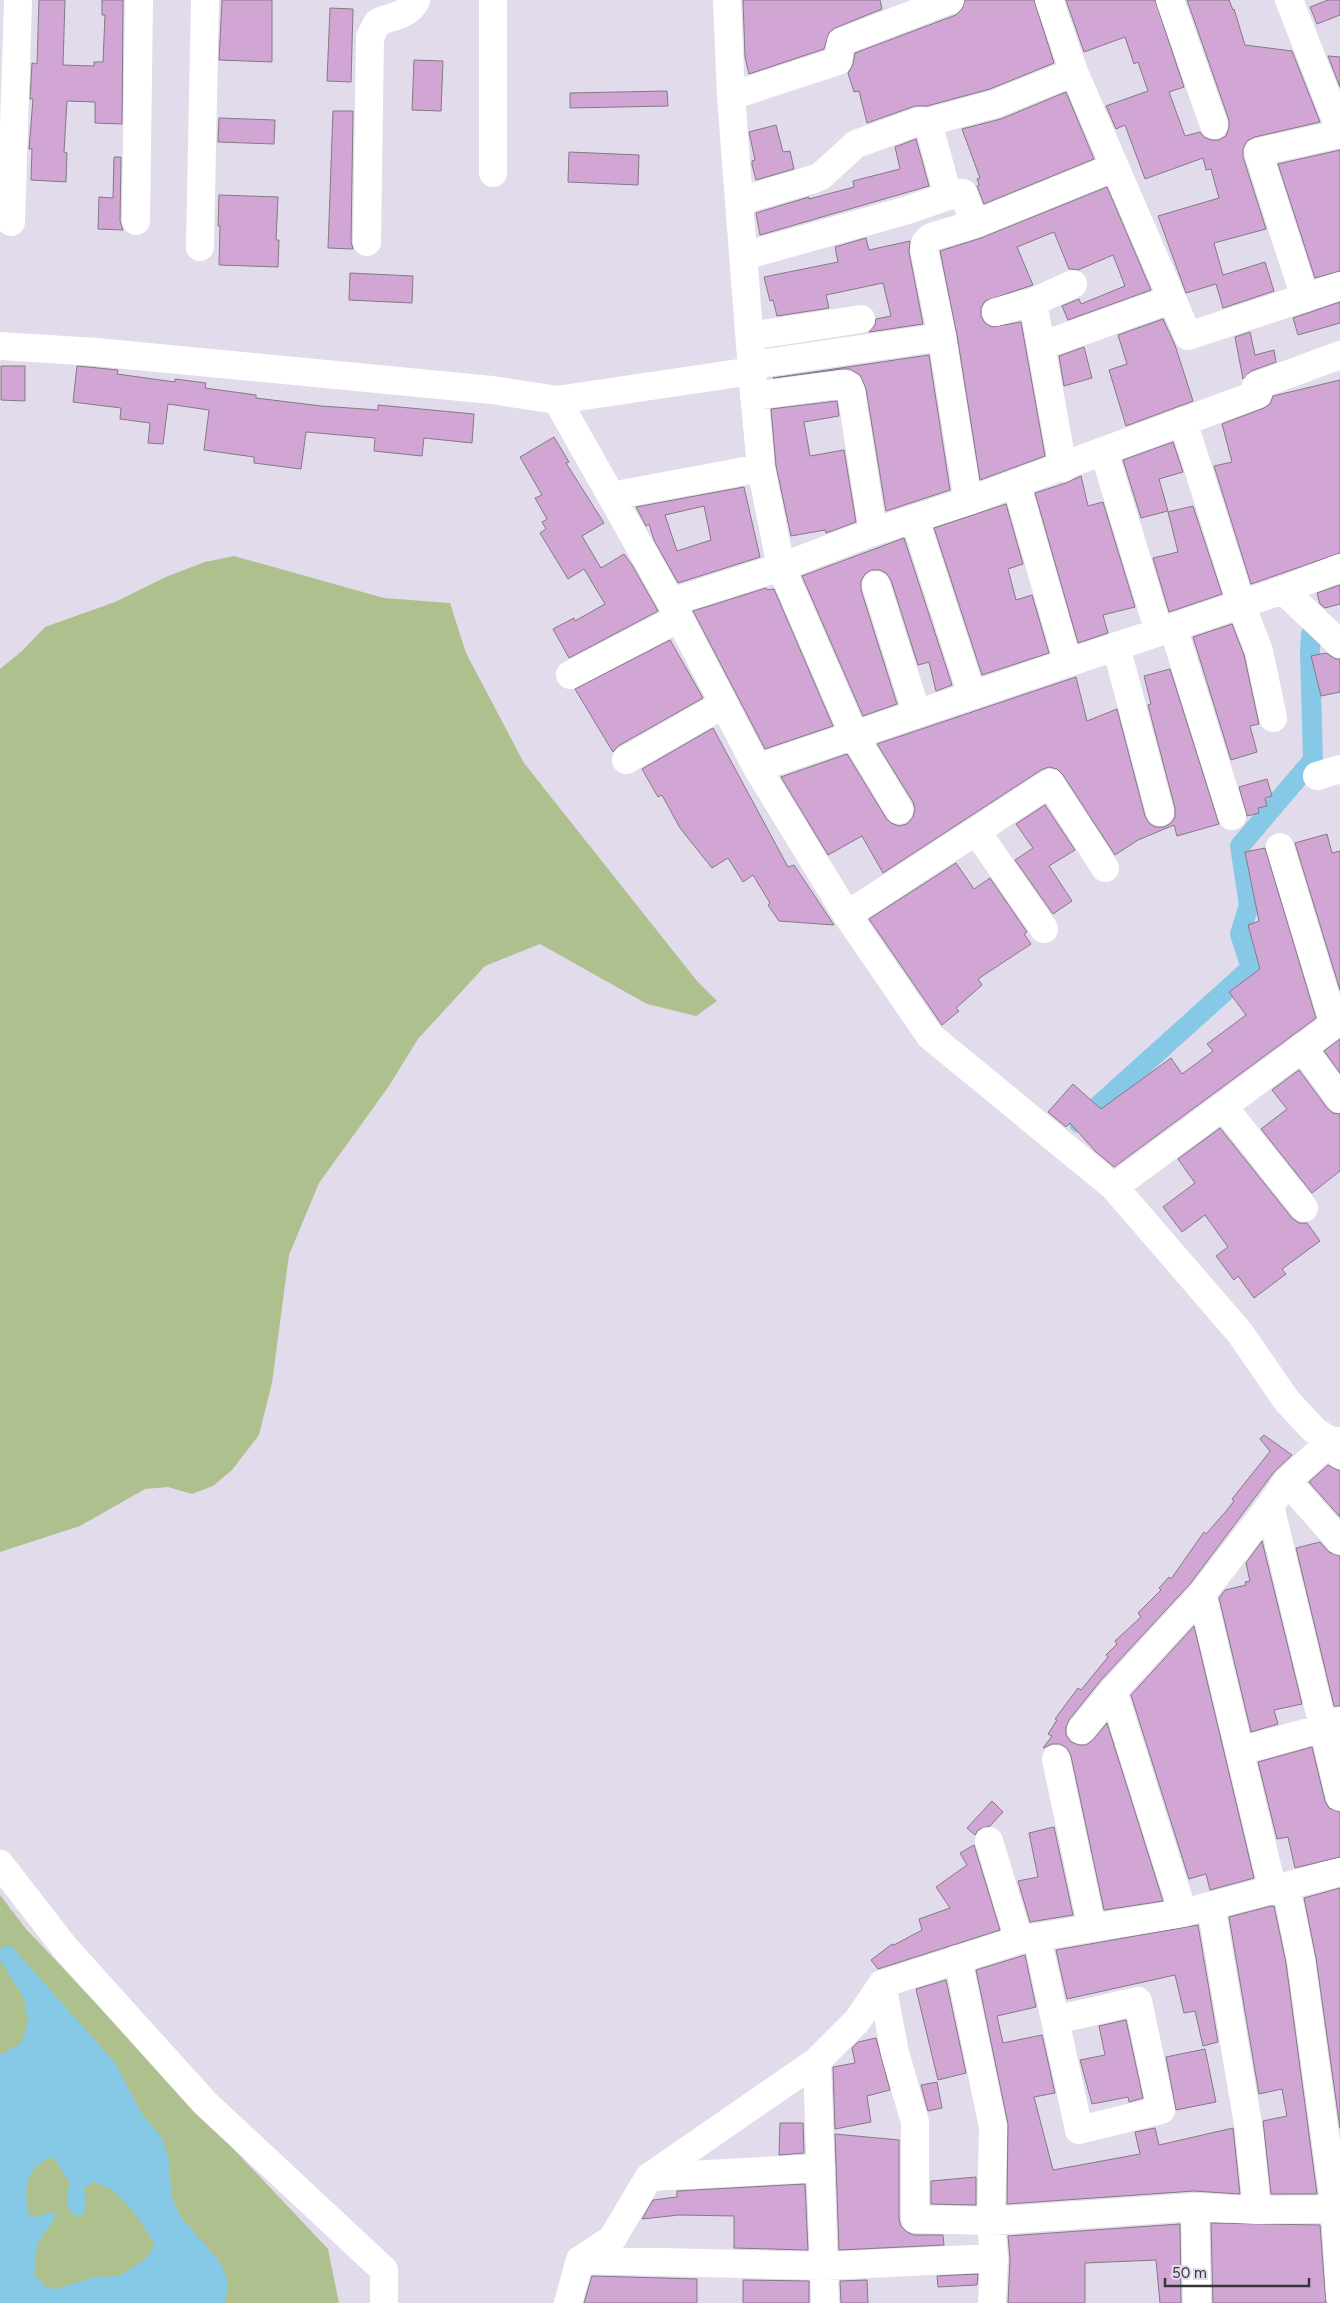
<svg xmlns="http://www.w3.org/2000/svg" width="1340" height="2303" font-family="Figtree,sans-serif">
  <style>
    .green { fill: #afc08f }
    .water { fill: #85c9e7; fill-rule: evenodd }
    .lines { fill: none; stroke-linecap: round; stroke-linejoin: round }
    .canal { stroke: #85c9e7; stroke-width: 20 }
    .building { fill: #d1a6d4; stroke: #847985; fill-rule: evenodd }
    .minor { stroke: #fff; stroke-width: 28 }
  </style>
  <rect width="100%" height="100%" fill="#e2dbeb"/>
  <!-- green -->
  <path class="green" d="M234,556L384,598L450,603L466,653L524,763L697,981L717,1001L696,1016L647,1004L540,944L485,966L418,1039L389,1086L319,1183L289,1255L272,1383L259,1435L232,1470L213,1486L192,1494L168,1487L145,1489L80,1526L0,1552V669L22,651L45,627L115,602L168,576L205,562Z
    M0,1895L26,1929L328,2249L339,2303H0Z"/>
  <!-- water -->
  <path class="water" d="M4,1946H11L115,2063L142,2114L162,2138L168,2156L172,2198L180,2216L220,2262L228,2282L225,2303H0V2055L21,2043L28,2023L24,1998L0,1960V1950ZM53,2157L70,2183C66,2196 64,2205 74,2216L82,2215L86,2206L84,2188L93,2182C123,2189 139,2220 155,2244L147,2258L120,2276L96,2277L56,2289L46,2288L34,2274L37,2244L57,2215L51,2212L37,2217L29,2215C23,2188 25,2167 53,2157Z"/>
  <g class="lines">
    <!-- canal -->
    <path class="canal" d="M1079,1123L1251,968L1240,934L1249,905L1240,846L1313,760L1310,651L1311,634"/>
  </g>
  <!-- building -->
  <path class="building" d="M39,0H65L63,65L94,66V62H103L105,15H102V0H123L122,124L95,123V102L67,101L64,152L67,153L66,182L31,180L32,149H29L33,99H30L32,63L37,64Z
    M222,0H272V62L219,60Z
    M743,0H880L882,9L835,28L829,33L824,49L749,74L745,57Z
    M965,0H1034L1054,63L990,89L927,106H915L867,123L859,91L854,92L848,73L853,64L855,53L956,15L962,9Z
    M1066,0H1155L1184,87L1169,92L1185,136L1200,132L1204,137L1211,140H1219L1226,136L1229,127V120L1187,0H1229L1233,10L1234,9L1245,45L1292,51L1320,122L1255,137L1247,141L1243,149V157L1266,229L1214,243L1223,275L1265,262L1274,291L1223,308L1216,284L1186,293L1158,216L1219,198L1211,169L1206,170L1203,158L1145,179L1125,125L1116,129L1106,106L1148,91L1138,62L1134,64L1125,37L1084,52Z
    M1328,0H1340V15L1317,24L1310,7Z
    M330,8L353,9L351,82L327,81Z
    M1328,56L1340,57V87Z
    M414,60L443,61L441,111L412,110Z
    M667,91L668,106L570,108V93Z
    M1066,92L1094,159L984,204L977,186L979,185L977,179L980,178L962,129L1001,119Z
    M333,111H353L351,242L353,249L328,248Z
    M219,118L275,120L274,144L218,142Z
    M776,125L783,152L790,151L794,169L756,180L752,165V161L755,160L749,132Z
    M916,139L929,186L760,235L756,213L809,197V199L854,187L853,181L900,169L895,147Z
    M1340,150V271L1315,278L1278,164Z
    M569,152L639,155L638,185L568,182Z
    M114,157H121L120,221L123,230L98,229L99,197L113,198Z
    M1107,187L1151,290L1068,320L1062,306L1079,299L1081,304L1125,286L1113,255L1078,270L1069,269L1054,232L1017,247L1033,285L985,301L981,308V316L985,323L992,327L1021,322L1045,456L980,480L957,335L940,251L981,238Z
    M219,195L278,197L276,240H279L278,267L219,265L220,226H218Z
    M866,238L869,250L910,241L909,252L923,324L869,332L875,325L876,319L891,316L883,283L826,295L829,308L777,316L773,300L770,301L764,277L838,262L835,247Z
    M350,273L413,276L412,303L349,300Z
    M1340,302V323L1298,335L1293,318Z
    M1163,319L1175,345L1193,401L1126,426L1109,370L1127,364L1118,335Z
    M1250,332L1255,355L1274,350L1276,362L1251,371L1243,379L1235,337Z
    M1084,347L1092,378L1064,386L1059,356Z
    M929,355L950,490L886,511L866,389L860,375L850,369H842L773,378Z
    M1,366H25V401L1,400Z
    M77,366L118,370L117,374L175,382V379L206,383L205,388L256,395V398L321,406L378,410V405L474,414L472,443L424,438L422,456L374,451L375,438L306,432L301,469L254,463V457L204,450L209,410L168,404L163,444L148,443L150,423L120,419L121,408L73,402Z
    M1340,380V553L1251,584L1214,466L1232,462L1222,424L1264,408L1270,404L1273,396Z
    M837,401L839,416L804,422L810,456L844,450L856,522L826,533L825,530L791,536L776,466L771,409Z
    M554,437L569,462L566,463L604,523L582,536L601,568L624,554L632,565L658,611L569,658L553,629L574,618L575,621L605,604L584,569L568,579L540,533L546,529L542,522L547,519L535,498L542,495L520,457Z
    M1173,442L1183,472L1159,479L1168,511L1141,518L1123,460Z
    M1081,476L1088,506L1103,502L1135,607L1103,615L1108,633L1078,643L1035,493L1066,483Z
    M744,487L760,557L678,583L654,540L649,524L646,526L636,507ZM704,506L711,540L677,551L665,515Z
    M1006,504L1023,564L1008,569L1016,600L1032,595L1049,653L982,675L934,528Z
    M1193,506L1222,594L1169,612L1153,558L1178,552L1168,512Z
    M904,538L952,685L936,691L929,662L918,665L891,580L887,574L880,570H871L865,574L861,581V590L897,704L863,716L802,576Z
    M1340,585V604L1325,608L1320,604L1317,593Z
    M766,588L767,590L774,589L833,726L765,749L693,611Z
    M1232,624L1244,655L1259,724L1250,726L1257,752L1231,760L1193,637Z
    M670,640L703,698L618,746L613,752L575,689Z
    M1326,653L1336,659H1340V692L1321,696L1311,656Z
    M1170,669L1219,824L1177,836L1174,825L1138,840L1115,855L1063,775L1057,769L1049,767L1041,770L883,873L862,836L828,855L781,777L847,754L886,818L891,823L899,826L907,824L913,817L915,809L913,802L877,744L1076,677L1087,721L1117,709L1145,816L1149,823L1155,827H1164L1171,823L1175,817V808L1148,705L1151,704L1144,676Z
    M713,728L788,867L794,865L834,925L779,921L768,905L770,903L753,875L743,882L728,858L712,868L680,828L662,795L658,797L642,769Z
    M1267,779L1272,796L1265,798L1267,806L1258,808L1259,813L1247,816L1239,787Z
    M1045,805L1075,850L1049,866L1072,901L1053,914L1015,860L1033,848L1016,824Z
    M1327,834L1332,853L1340,851V990L1295,843Z
    M1265,848L1316,1018L1114,1167L1095,1151L1070,1123L1066,1127L1048,1112L1073,1084L1101,1109L1171,1058L1182,1074L1213,1051L1207,1044L1246,1015L1229,992L1260,969L1248,925L1259,921L1245,852Z
    M956,863L974,889L990,878L1027,932L1024,934L1031,944L978,979L982,985L956,1008L959,1011L942,1025L869,919Z
    M1340,1039V1073L1324,1051Z
    M1299,1070L1327,1108L1333,1113L1340,1114V1171L1312,1193L1261,1129L1287,1109L1272,1090Z
    M1220,1128L1292,1218L1299,1223H1307L1320,1241L1282,1269L1286,1274L1254,1298L1238,1276L1234,1280L1216,1256L1228,1247L1205,1215L1182,1232L1163,1207L1195,1183L1178,1159Z
    M1264,1435L1292,1455L1274,1472L1190,1584L1101,1680L1069,1720L1066,1727V1735L1071,1742L1079,1745H1086L1093,1740L1107,1723L1163,1901L1104,1910L1071,1756L1067,1748L1060,1744H1052L1043,1748L1052,1736L1048,1734L1057,1720L1055,1719L1078,1688L1081,1690L1108,1657L1106,1655L1117,1644L1115,1641L1141,1617L1138,1613L1161,1590L1159,1588L1169,1577L1171,1579L1204,1532L1206,1534L1227,1510L1234,1501L1232,1499L1268,1454L1270,1451L1260,1439Z
    M1328,1465L1340,1471V1517L1309,1482Z
    M1262,1541L1302,1704L1274,1710L1278,1724L1251,1732L1219,1598L1225,1590L1246,1585L1245,1582L1250,1581L1246,1563Z
    M1320,1542L1329,1552L1340,1556V1706H1334L1296,1548Z
    M1194,1626L1254,1878L1210,1890L1206,1874L1189,1879L1131,1695Z
    M1312,1747L1325,1801L1329,1808L1340,1812V1857L1295,1868L1288,1837L1277,1839L1258,1762Z
    M992,1801L1003,1812L990,1826L978,1830L975,1835L967,1828Z
    M1054,1827L1073,1915L1030,1922L1018,1881L1038,1877L1029,1833Z
    M974,1845L1000,1930L878,1969L871,1960L892,1944L894,1945L922,1930L919,1919L950,1908L936,1887L967,1865L960,1853Z
    M1340,1888V2128L1316,1958L1304,1898Z
    M1271,1906H1274L1286,1963L1317,2194H1271L1263,2121L1287,2116L1282,2089L1259,2094L1229,1917Z
    M1198,1925L1218,2042L1203,2046L1195,2011L1184,2013L1175,1975L1067,1999L1056,1950Z
    M1025,1955L1036,2007L997,2016L1003,2043L1042,2035L1055,2093L1034,2097L1053,2170L1140,2154L1135,2132L1155,2128L1159,2145L1233,2128L1240,2194L1194,2191L1007,2204L1008,2124L976,1970Z
    M946,1980L966,2073L938,2080L916,1989Z
    M1126,2020L1143,2098L1129,2102L1128,2097L1092,2104L1080,2060L1105,2055L1099,2026Z
    M876,2038L890,2090L867,2096L871,2122L835,2129L833,2067L855,2063L852,2048L858,2042Z
    M1205,2049L1216,2102L1176,2110L1166,2057Z
    M937,2082L942,2108L928,2111L921,2085Z
    M780,2123H803L804,2153L779,2155Z
    M835,2134L899,2140V2219L901,2226L907,2232L914,2235H943L944,2245L839,2250Z
    M976,2177V2205L931,2204V2181Z
    M805,2184L808,2250L734,2248V2216L679,2215L642,2219L653,2200L677,2197V2191Z
    M1211,2223L1320,2225L1326,2303H1213Z
    M1180,2224L1181,2303H1160L1156,2260L1085,2263V2303H1008L1010,2259L1008,2236Z
    M978,2274L977,2285L938,2287L937,2276Z
    M592,2276L697,2279V2303H584Z
    M743,2280L809,2281V2303H743Z
    M867,2280L868,2303H841L840,2281Z"/>
  <g class="lines">
    <!-- minor -->
    <path class="minor" d="M727,0L731,96L752,371L761,468L781,567L854,735L899,810
      M1049,0L1074,72L1188,336L1340,286
      M1170,0L1214,125
      M1289,0L1340,130
      M731,96L838,61L841,42L950,0
      M928,122L948,196L963,193L975,224
      M493,173V0
      M740,201L814,179L821,176L856,144L920,121L928,122L995,104L1074,72
      M136,221L139,0
      M11,222L18,0
      M367,242L370,37L377,23C392,15 408,17 416,0
      M200,247L205,0
      M744,256L908,210L948,196
      M1305,298L1258,152L1340,134
      M1033,302L1063,468
      M996,312L1033,302L1073,284
      M750,336L861,319
      M0,346L96,352L492,390L557,400L752,371
      M1041,346L1172,299
      M752,365L942,337
      M754,396L844,384L849,386L851,391L873,532
      M557,400L671,602L757,768L847,915L930,1036L1114,1187L1240,1333L1287,1401L1315,1431L1331,1441L1340,1455
      M1183,421L1241,604L1259,651L1273,718
      M1104,452L1159,632
      M1016,483L1068,663
      M611,496L761,468
      M968,501L942,337L924,249L925,243L931,237L975,224L1115,167
      M915,520L972,695
      M876,585L917,714
      M1283,590L1340,644
      M671,602L781,567L873,532L968,501L1258,394L1256,386L1340,355
      M1173,627L1232,816
      M1116,646L1160,812
      M570,675L679,618
      M626,760L724,704
      M757,768L1283,590L1340,568
      M1317,776L1340,769
      M977,832L1044,929
      M1280,847L1334,1024
      M847,915L1050,783L1105,868
      M1302,1047L1340,1099
      M1223,1106L1304,1208
      M1114,1187L1340,1020
      M1287,1481L1340,1541
      M1270,1506L1340,1797
      M1202,1594L1273,1891
      M1113,1691L1183,1913
      M1081,1730L1113,1691L1202,1594L1270,1506L1287,1481L1331,1441H1340
      M1240,1751L1323,1728L1340,1721
      M1056,1759L1092,1928
      M989,1841L1019,1940
      M0,1864L66,1949L205,2103L384,2270V2303
      M1286,1887L1301,1960L1335,2209L1340,2296
      M1211,1906L1249,2130L1257,2210
      M1037,1937L1079,2130L1161,2110L1138,2001L1055,2020
      M958,1959L993,2127L991,2221L994,2258L992,2303
      M882,1984L895,2053L915,2122V2219L991,2221L1195,2207L1257,2210L1340,2209
      M817,2061L825,2303
      M650,2177L821,2168
      M1195,2207L1197,2303
      M580,2260L824,2266L994,2258
      M568,2303L580,2260L612,2239L649,2177L817,2061L857,2021L882,1984L1019,1940L1183,1913L1340,1872"/>
  </g>
  <!-- scale -->
  <path d="M1165 2278v8h144v-8" fill="none" stroke="#37343a" stroke-width="2.5"/>
  <text x="1172" y="2278" font-size="15" fill="#37343a" stroke="#e2dbeb" stroke-width="4" paint-order="stroke">50 m</text>
</svg>
